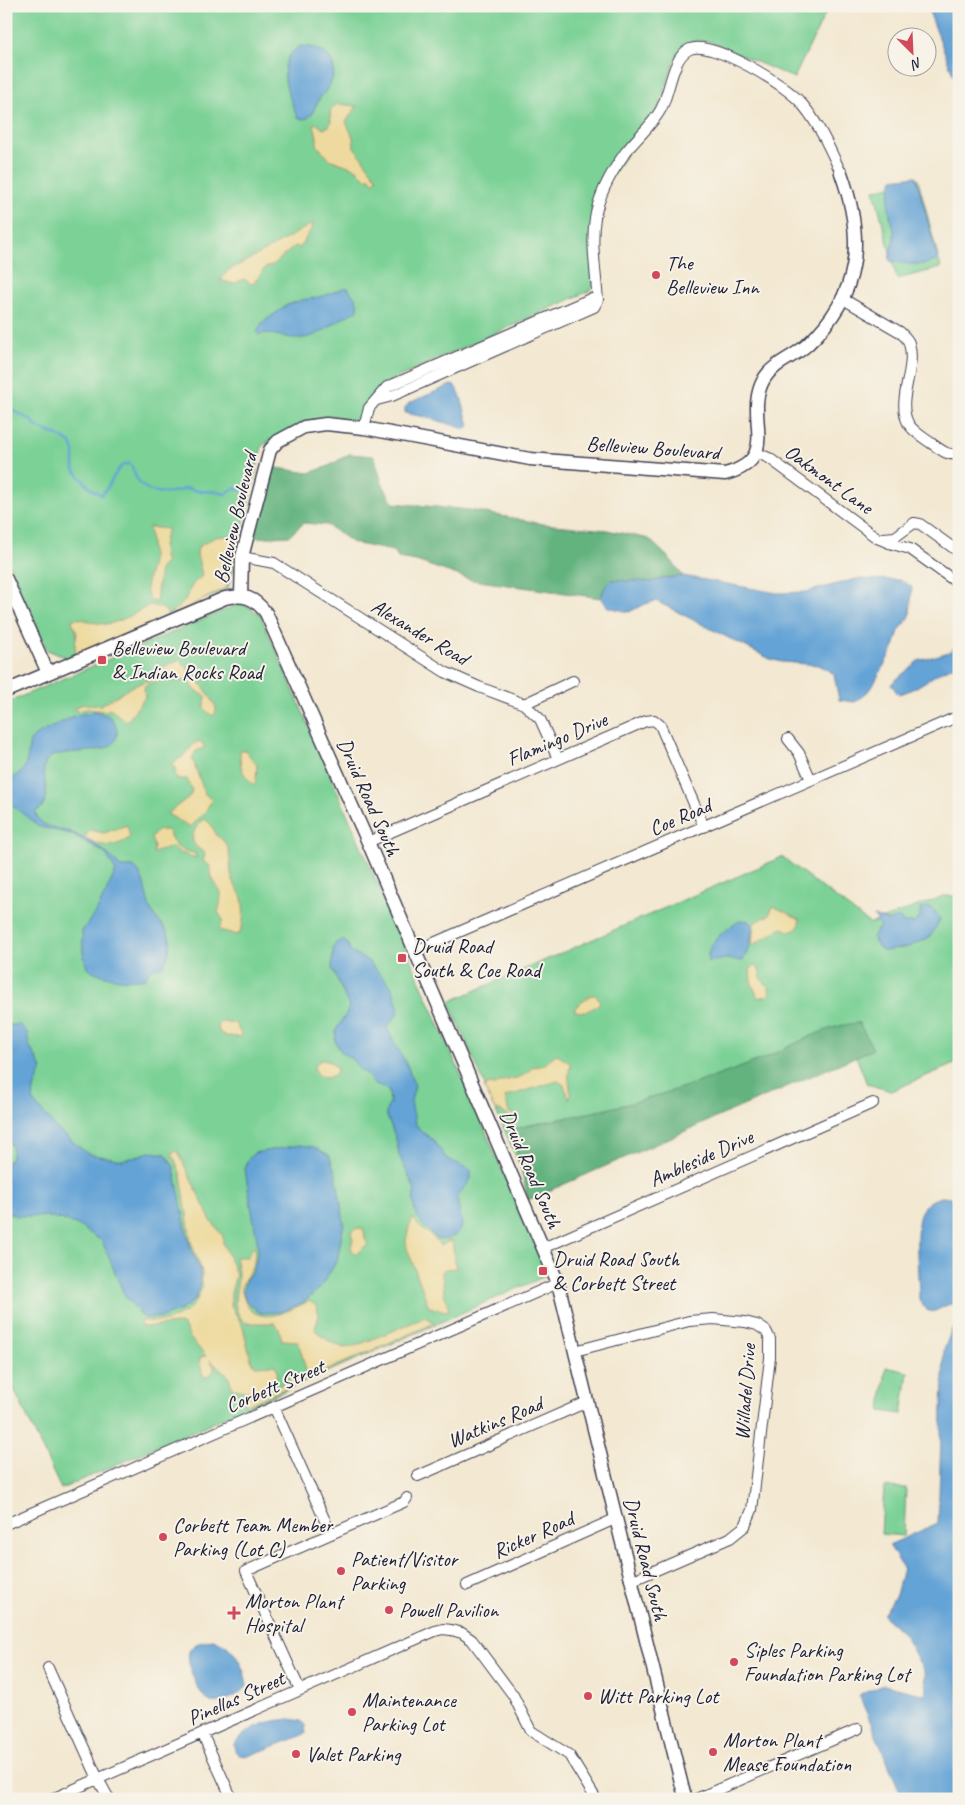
<svg xmlns="http://www.w3.org/2000/svg" width="965" height="1805" font-family="Caveat,sans-serif">
  <style>
    .green { fill: #7bd196; stroke: #4e7a68 }
    .forest { fill: #64b37f; stroke: #436a5d }
    .sand { fill: #eeda9e; stroke: #887e6c }
    .water { fill: #64a3d6; stroke: #436288 }
    .lines { fill: none; stroke-linecap: round; stroke-linejoin: round }
    .stream { stroke: #64a3d6; stroke-width: 2.5 }
    .minor-casing { stroke: #414052; stroke-width: 12 }
    .tertiary-casing { stroke: #414052; stroke-width: 15 }
    .minor { stroke: #fff; stroke-width: 10 }
    .tertiary { stroke: #fff; stroke-width: 12 }
    .poi-dot { fill: #d1495b; stroke: #f7f3e8; stroke-width: 2 }
    .labels { text-anchor: middle; stroke-width: 4; stroke-linejoin: round; paint-order: stroke }
    .poi-label { font-size: 21px; fill: #22223b; stroke: #f7f3e8; text-anchor: start }
    .street-label { font-size: 21px; fill: #22223b; stroke: #f7f3e8 }
  </style>
  <rect width="100%" height="100%" fill="#f7f3e8"/>
  <filter id="ink" filterUnits="userSpaceOnUse"><feTurbulence type="fractalNoise" baseFrequency=".02" numOctaves="2"/><feDisplacementMap in="SourceGraphic" scale="10" xChannelSelector="R" yChannelSelector="G"/><feConvolveMatrix kernelMatrix="1 2 1 2 8 2 1 2 1" color-interpolation-filters="sRGB"/></filter>
  <filter id="wash" filterUnits="userSpaceOnUse"><feTurbulence type="fractalNoise" baseFrequency=".0096" numOctaves="4" result="noise"/><feDisplacementMap in="SourceGraphic" scale="20" xChannelSelector="R" yChannelSelector="G"/><feGaussianBlur stdDeviation="1.12" result="paint"/><feColorMatrix in="noise" values="0 0 0 0 0 0 0 0 0 0 0 0 0 0 0 0 0 1.4 0 .05"/><feComposite in="paint" operator="in"/></filter>
  <g filter="url(#wash)">
    <rect width="100%" height="100%" fill="#f3e8d1"/>
    <!-- green -->
    <path class="green" d="M6,6H826L828,8L794,78L708,41H695L686,46L677,54L659,107L595,199L594,284L591,290L392,380L371,396L360,422L327,419L266,446L270,439L262,446L228,589L68,658L47,650L6,558Z
      M918,179L941,268L897,279L874,190Z
      M241,603L260,614L548,1275L61,1489L13,1387L6,1390V703Z
      M782,857L870,924L944,896H959V1062L891,1091L867,1084L854,1051L532,1194L449,1002Z
      M886,1367L908,1372L902,1414L881,1411Z
      M884,1487L906,1488L904,1536L881,1534Z"/>
    <!-- forest -->
    <path class="forest" d="M349,454L374,456L382,483L393,503L470,510L543,524L607,530L649,539L671,560L683,576L666,578L652,582L612,580L605,587L601,598L472,580L416,561L398,558L393,551L353,543L327,525L304,523L289,536L252,538L271,467L309,473L329,466Z
      M859,1023L873,1049L528,1200L512,1129C563,1117 615,1110 665,1093C697,1083 731,1072 762,1059C794,1046 824,1025 859,1023Z"/>
    <!-- sand -->
    <path class="sand" d="M337,104L357,106L346,122L353,137L354,147L377,178L374,182H372L370,178H364L357,169L329,159L317,145V137L314,124L316,123L323,129L329,126L331,122L330,111Z
      M312,224H314L300,248L295,246L273,265L265,268L254,283L251,284L244,279L234,284L220,280L229,270L265,251Z
      M149,527L168,529C163,539 161,552 166,562L160,568L156,602H154C138,592 152,573 152,559C152,548 150,538 149,527Z
      M237,535L226,588L173,615L172,611C187,603 186,596 193,584C196,580 200,579 202,575L197,555L198,547L215,537Z
      M150,605C158,607 166,607 168,616L76,656L75,643L77,633L72,621L73,619C82,617 94,624 105,624C121,623 136,612 150,605Z
      M179,660C188,667 215,699 216,709C216,712 215,713 213,716C200,707 205,709 206,696L195,690L190,682C178,678 157,679 145,685L144,690L145,697L129,719L126,721L110,709L106,711L87,709L76,711L74,708L83,704L101,705L133,686L154,678L157,676L160,669Z
      M200,741L204,746V748L196,751L192,758L205,794L212,800L205,812L191,827L167,814L190,796L192,790L187,779H176L175,768L171,764L182,757L195,743Z
      M240,750H245L257,765L256,782L254,785C241,774 240,766 240,750Z
      M203,819C211,821 213,829 217,836C235,846 227,864 233,881C235,887 240,892 242,898C244,908 245,927 238,935L219,930L223,920L218,912C220,908 221,898 221,893L212,878L210,866L203,861L205,855L204,852C186,843 192,832 203,819Z
      M127,825L130,837C117,849 98,847 84,838L90,830L104,833Z
      M158,830H167C177,847 172,848 194,853L197,858L180,853L173,847H170L153,853L154,847L151,838Z
      M773,906L800,919L798,928C793,932 789,932 784,928L776,931L752,946L754,923L769,915Z
      M755,965L759,969L762,980L769,988L770,993L767,996L758,998L751,981L750,970Z
      M591,995H595L599,999L600,1002C593,1010 585,1013 575,1011V1008L582,1001Z
      M222,1021L235,1023L241,1034L240,1037L226,1036L219,1032L218,1026Z
      M556,1054L571,1064C565,1078 573,1088 569,1099L564,1085L558,1081L505,1097L509,1113H512L513,1119L501,1111L494,1109L484,1087L489,1084L495,1085C507,1076 521,1083 532,1067L544,1065Z
      M321,1060C329,1060 334,1064 337,1070L336,1074L327,1078L317,1075L314,1067L318,1062Z
      M175,1151L178,1152L211,1221L223,1236V1244L227,1252L236,1274L231,1293V1305L243,1327L251,1360L255,1366L275,1365L278,1371C273,1395 251,1394 232,1388L230,1380L226,1373L222,1371L210,1360L214,1366V1371L207,1377L203,1376L199,1360L201,1357L206,1356L190,1338L184,1326L179,1324L142,1327L141,1326V1321H167L187,1311L196,1302L202,1287V1271L191,1242L181,1175L175,1160L171,1154Z
      M411,1219H414C419,1231 437,1236 440,1246L452,1240L456,1268L445,1269L442,1272L444,1292L449,1310L445,1311L429,1307L407,1248L406,1240Z
      M359,1228L364,1230L365,1239L368,1244L356,1254L353,1252L351,1247L353,1239L351,1233L355,1229Z
      M253,1247H255L254,1263L241,1287C248,1331 282,1315 309,1301L317,1306L319,1316L315,1327L316,1331L330,1342L344,1348L358,1345L426,1317L435,1323L245,1406V1396H253L270,1391L292,1378L304,1376L306,1370L298,1341L282,1340L279,1329L275,1323H246C228,1308 238,1292 238,1274C238,1268 236,1263 235,1257H247Z"/>
    <!-- water -->
    <path class="water" d="M927,6H959V80L954,77Z
      M301,46C322,47 339,57 332,80C329,89 321,95 317,103C314,108 314,113 309,117C306,120 302,119 298,118C288,94 272,61 301,46Z
      M916,176L938,260C924,267 905,264 890,261C888,254 893,246 894,238C895,229 892,223 890,215C888,203 889,191 893,179Z
      M343,288H348C353,296 361,302 357,311C339,317 323,336 304,338C291,339 277,335 265,333L259,335L257,332L262,323L287,305L302,300L324,296Z
      M451,385L455,386L461,397L469,426L466,429L429,418L405,413V408L409,403Z
      M683,576L777,593L806,592L856,579L900,580L912,587L910,616L899,631L894,647L871,689L855,702L839,700L834,674L819,665L782,662L770,659L656,601L645,604L629,612L608,607L601,598L605,587L611,580L652,582L666,578Z
      M959,644V665C936,669 921,690 898,694L891,684L918,661L949,652Z
      M95,711C100,713 108,714 112,719C115,723 117,729 117,733C117,761 60,745 47,760C36,774 59,800 35,812C40,829 56,826 70,832C85,838 111,853 120,867H134C146,877 145,896 151,910C156,921 169,928 170,940C171,950 167,958 163,966L151,969L145,978C126,982 104,978 87,968L83,953L82,931L97,910L116,871L105,853L72,834L40,827L13,806L7,796V788L12,779L24,769L27,760L30,741L36,735L74,716Z
      M930,907L935,911L940,920L930,937L909,947L885,951L880,949L872,937L880,926L874,916L887,921L899,917L903,923H913L920,918V909Z
      M741,920L748,921L753,925C751,938 750,951 742,961L726,959L708,962C705,942 727,929 741,920Z
      M341,940L347,943L352,953L367,960L391,986L399,1008L397,1015L387,1027C392,1040 399,1051 406,1063C410,1070 410,1078 415,1085L411,1101L415,1123L422,1132L433,1140L446,1158L471,1170V1179C468,1184 462,1189 459,1195C454,1206 467,1224 459,1232C455,1236 444,1242 438,1239C435,1238 432,1233 429,1231C417,1220 410,1207 415,1190L399,1155L396,1139L386,1114L387,1108L390,1104L389,1092L385,1088L373,1083L366,1073L360,1070L352,1059L342,1053L335,1042L336,1030L347,1013L349,1006L332,968L333,950L336,943Z
      M6,1025H20L27,1032L29,1045L42,1069L34,1089L33,1101L57,1129L88,1154L123,1160L150,1152L166,1154L174,1167L187,1234L192,1252L200,1269V1283L195,1300L181,1310L162,1317L144,1318L125,1296L102,1241L76,1224L66,1221L51,1217L17,1216L6,1212V1164C14,1156 15,1146 6,1138V1079L9,1078L12,1066L6,1057Z
      M300,1145L314,1147L329,1155L336,1174L344,1223L337,1261L319,1289L304,1302L281,1312L260,1313L246,1301L243,1292L246,1279L252,1272L256,1261L258,1246L245,1170L247,1161L254,1153Z
      M942,1197L951,1198L959,1203V1305C942,1298 932,1327 919,1299C919,1277 913,1230 921,1212C925,1203 933,1199 942,1197Z
      M959,1322V1799H903L859,1695L884,1685L926,1695L925,1673L904,1634L883,1615L896,1595L903,1568L889,1545L938,1523L944,1350L952,1329Z
      M213,1640C216,1641 221,1642 224,1644C237,1652 245,1671 247,1685C244,1691 239,1694 233,1697C226,1700 218,1704 211,1702C199,1698 182,1658 191,1648C197,1642 205,1641 213,1640Z
      M290,1719L301,1721L305,1725L306,1734L251,1755C241,1757 234,1755 234,1744C250,1726 267,1721 290,1719Z"/>
    <g class="lines">
      <!-- stream -->
      <path class="stream" d="M6,407L31,420L38,428L55,434L71,443L74,451V470L90,488L101,495C113,486 116,461 130,464C134,469 134,474 137,479C147,497 172,494 187,488C204,495 209,488 225,494L234,488L246,492"/>
    </g>
  </g>
  <g filter="url(#ink)">
    <g class="lines">
      <!-- minor casing -->
      <g class="minor-casing">
        <path id="minor" d="M843,299L900,332C903,335 908,339 909,343C917,369 896,399 908,423C913,432 924,438 931,443C941,450 947,456 959,454
          M377,400L392,396L594,307L598,300C592,235 585,209 625,153C637,137 652,126 661,109C670,93 672,56 690,49C712,40 787,85 802,104C819,124 830,149 841,173
          M364,428L369,408L387,387L590,299L598,300
          M757,453L769,458L877,538L889,543L910,549L959,584
          M883,538L895,537L914,523L920,524L959,552
          M242,557L274,563L445,672L479,687L524,704L540,719L558,759
          M524,704L573,681
          M788,739L799,753L811,780
          M368,842L646,721L654,720L660,725L704,827
          M415,951L959,716
          M543,1248L873,1103
          M575,1351L689,1321L713,1319L745,1322L757,1325L766,1331L770,1339V1358L752,1510L745,1526L730,1538L631,1581
          M274,1407L331,1534
          M418,1476L587,1402
          M6,1524L558,1283
          M467,1585L615,1519
          M48,1668L98,1779L109,1799
          M300,1690L246,1571L404,1502L407,1498
          M202,1733L232,1799
          M52,1799L435,1631L443,1629L451,1630L462,1633L472,1640L513,1695L531,1731L569,1755L596,1799
          M696,1799L858,1729"/>
      </g>
      <!-- tertiary casing -->
      <g class="tertiary-casing">
        <path id="tertiary" d="M6,579L48,673
          M241,596L242,557L270,450L278,441L304,427L326,424L364,428L530,459L725,474C784,458 742,417 764,379C773,363 795,357 808,344C861,294 865,239 841,173
          M6,691L225,598C244,594 254,597 266,613L368,842L558,1283L682,1786L686,1799"/>
      </g>
      <!-- minor -->
      <use href="#minor" class="minor"/>
      <!-- tertiary -->
      <use href="#tertiary" class="tertiary"/>
    </g>
  </g>
  <!-- markers -->
  <g class="poi-dot">
    <circle cx="656" cy="275" r="5"/>
    <rect x="97" y="655" width="10" height="10" rx="2.5"/>
    <rect x="397" y="953" width="10" height="10" rx="2.5"/>
    <rect x="538" y="1266" width="10" height="10" rx="2.5"/>
    <circle cx="163" cy="1537" r="5"/>
    <circle cx="341" cy="1571" r="5"/>
    <circle cx="389" cy="1610" r="5"/>
    <path d="M231.5 1605.5h5v5h5v5h-5v5h-5v-5h-5v-5h5z"/>
    <circle cx="734" cy="1662" r="5"/>
    <circle cx="588" cy="1696" r="5"/>
    <circle cx="352" cy="1712" r="5"/>
    <circle cx="713" cy="1752" r="5"/>
    <circle cx="296" cy="1754" r="5"/>
  </g>
  <g class="labels">
    <!-- poi labels -->
    <g class="poi-label">
      <text x="666" y="270">The<tspan x="666" dy="24">Belleview Inn</tspan></text>
      <text x="112" y="655">Belleview Boulevard<tspan x="112" dy="24">&amp; Indian Rocks Road</tspan></text>
      <text x="412" y="953">Druid Road<tspan x="412" dy="24">South &amp; Coe Road</tspan></text>
      <text x="553" y="1266">Druid Road South<tspan x="553" dy="24">&amp; Corbett Street</tspan></text>
      <text x="173" y="1532">Corbett Team Member<tspan x="173" dy="24">Parking (Lot C)</tspan></text>
      <text x="351" y="1566">Patient/Visitor<tspan x="351" dy="24">Parking</tspan></text>
      <text x="245" y="1608">Morton Plant<tspan x="245" dy="24">Hospital</tspan></text>
      <text x="399" y="1617">Powell Pavilion</text>
      <text x="744" y="1657">Siples Parking<tspan x="744" dy="24">Foundation Parking Lot</tspan></text>
      <text x="598" y="1703">Witt Parking Lot</text>
      <text x="362" y="1707">Maintenance<tspan x="362" dy="24">Parking Lot</tspan></text>
      <text x="723" y="1747">Morton Plant<tspan x="723" dy="24">Mease Foundation</tspan></text>
      <text x="306" y="1761">Valet Parking</text>
    </g>
    <!-- street labels -->
    <g class="street-label">
      <text transform="translate(653 448) rotate(4)" y="7">Belleview Boulevard</text>
      <text transform="translate(829 479) rotate(36)" y="7">Oakmont Lane</text>
      <text transform="translate(235 518) rotate(-77)" y="7">Belleview Boulevard</text>
      <text transform="translate(420 632) rotate(31)" y="7">Alexander Road</text>
      <text transform="translate(557 739) rotate(-23)" y="7">Flamingo Drive</text>
      <text transform="translate(369 797) rotate(66)" y="7">Druid Road South</text>
      <text transform="translate(680 817) rotate(-23)" y="7">Coe Road</text>
      <text transform="translate(701 1158) rotate(-24)" y="7">Ambleside Drive</text>
      <text transform="translate(531 1169) rotate(67)" y="7">Druid Road South</text>
      <text transform="translate(275 1386) rotate(-23)" y="7">Corbett Street</text>
      <text transform="translate(745 1392) rotate(-86)" y="7">Willadel Drive</text>
      <text transform="translate(495 1422) rotate(-23)" y="7">Watkins Road</text>
      <text transform="translate(533 1535) rotate(-24)" y="7">Ricker Road</text>
      <text transform="translate(646 1559) rotate(76)" y="7">Druid Road South</text>
      <text transform="translate(236 1698) rotate(-24)" y="7">Pinellas Street</text>
    </g>
  </g>
  <!-- margin -->
  <rect width="965" height="1805" fill="none" stroke="#f7f3e8" stroke-width="25"/>
  <!-- north arrow -->
  <g transform="translate(912 52) rotate(156)"><circle r="24" fill="#f7f3e8" stroke="#a29fa3"/>
  <path d="M0-4L9 19L0 12L-9 19Z" fill="#d1495b"/>
  <text y="-8" font-size="14" font-weight="bold" text-anchor="middle" fill="#22223b">N</text>
  </g>
</svg>
